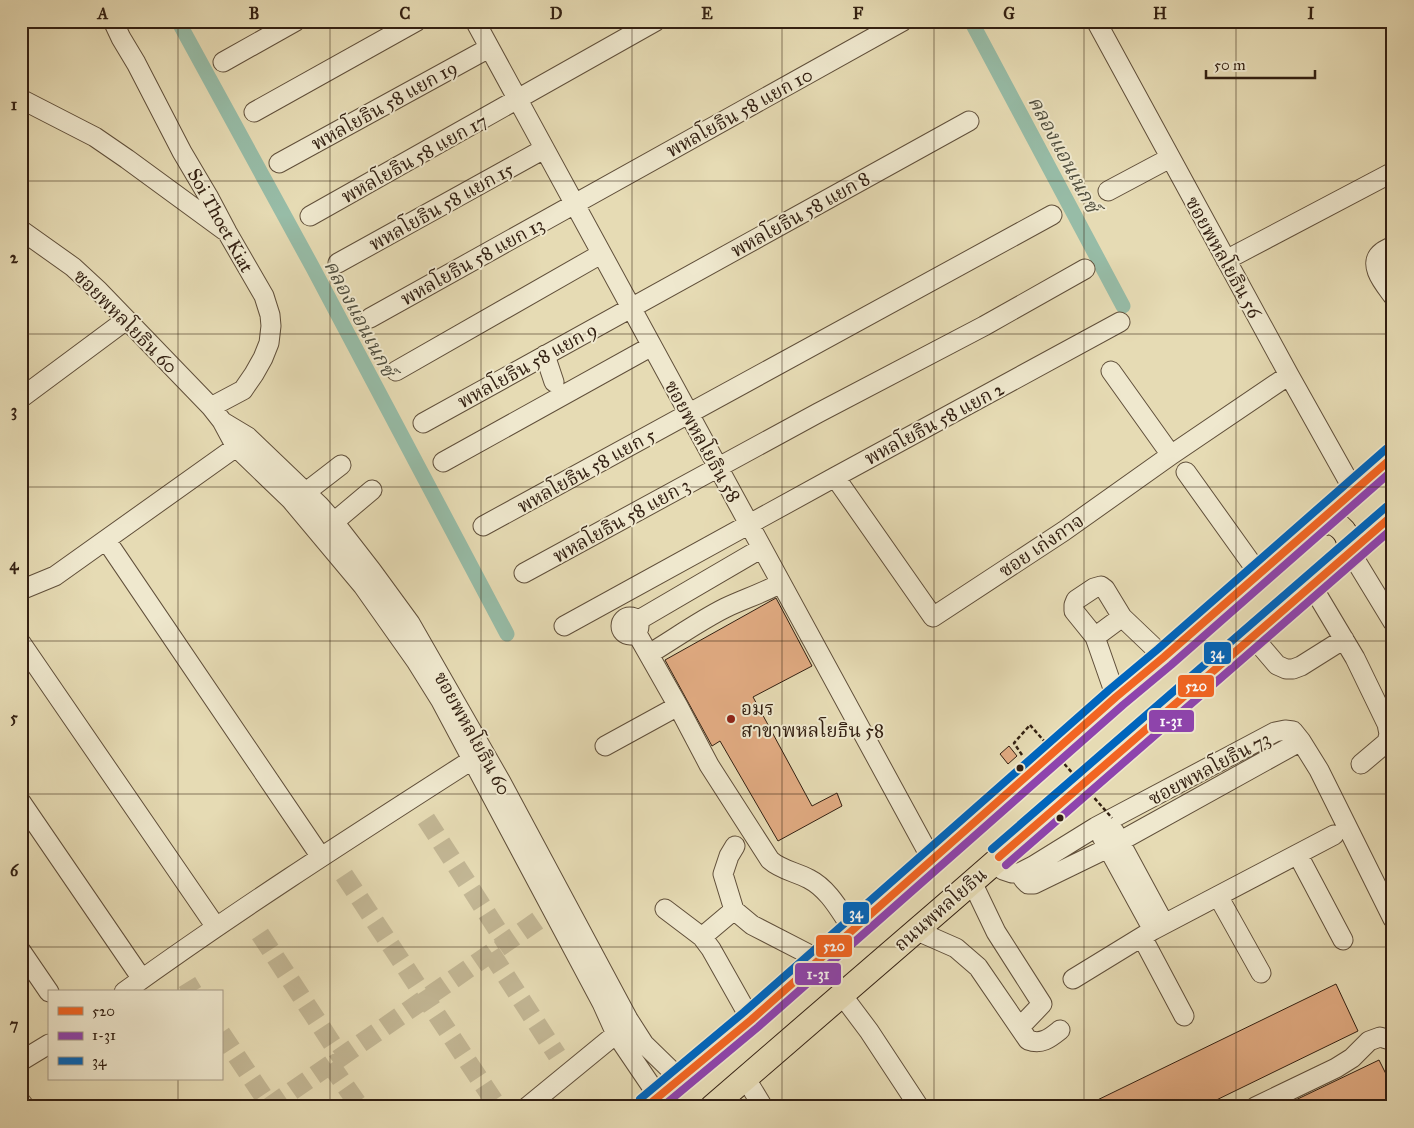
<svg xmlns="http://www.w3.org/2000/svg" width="1414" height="1128" font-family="'IM FELL Great Primer','Noto Serif Thai',serif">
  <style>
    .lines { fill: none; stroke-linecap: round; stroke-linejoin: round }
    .canal { stroke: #97bca7; stroke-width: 15 }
    .building { fill: #e1ab82; stroke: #332012 }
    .minor-tunnel { stroke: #c2b694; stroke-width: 19; stroke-dasharray: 19 9; stroke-linecap: butt }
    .minor-casing { stroke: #604f3a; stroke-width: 21 }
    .major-casing { stroke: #332012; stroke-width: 26 }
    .path { stroke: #332012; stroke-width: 2.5; stroke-dasharray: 4 2.5; stroke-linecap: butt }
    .minor { stroke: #efe8ce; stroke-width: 19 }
    .major { stroke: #e6dbb4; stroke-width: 24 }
    .path-bridge { stroke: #332012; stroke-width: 2.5; stroke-dasharray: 4 2.5; stroke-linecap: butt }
    .bus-1-casing { stroke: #efe8ce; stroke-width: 11 }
    .bus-2-casing { stroke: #efe8ce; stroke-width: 11 }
    .bus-3-casing { stroke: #efe8ce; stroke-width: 11 }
    .bus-1 { stroke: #f26522; stroke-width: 8 }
    .bus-2 { stroke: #8e44ad; stroke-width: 8 }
    .bus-3 { stroke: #0065bd; stroke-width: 8 }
    .grid { fill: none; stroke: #332012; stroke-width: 1; stroke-opacity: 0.55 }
    .poi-dot { fill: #8f2418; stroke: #efe8ce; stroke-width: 2 }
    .bus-dot { fill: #332012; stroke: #efe8ce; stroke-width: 2 }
    .labels { text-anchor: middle; stroke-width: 4; stroke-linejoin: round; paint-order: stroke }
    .street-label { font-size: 19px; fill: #332012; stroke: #efe8ce }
    .poi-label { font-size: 19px; fill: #332012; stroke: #efe8ce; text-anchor: start }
    .water-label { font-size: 20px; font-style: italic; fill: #514f3f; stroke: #efe8ce }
    .line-badge { stroke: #efe8ce; stroke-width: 2 }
    .badge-label { font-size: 14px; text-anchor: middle; font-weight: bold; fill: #fff }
    .neatline { fill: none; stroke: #332012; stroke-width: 2 }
    .grid-label { font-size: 16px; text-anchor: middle; font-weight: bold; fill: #332012 }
  </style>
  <rect width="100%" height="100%" fill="#e6dbb4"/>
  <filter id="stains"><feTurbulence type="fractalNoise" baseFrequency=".004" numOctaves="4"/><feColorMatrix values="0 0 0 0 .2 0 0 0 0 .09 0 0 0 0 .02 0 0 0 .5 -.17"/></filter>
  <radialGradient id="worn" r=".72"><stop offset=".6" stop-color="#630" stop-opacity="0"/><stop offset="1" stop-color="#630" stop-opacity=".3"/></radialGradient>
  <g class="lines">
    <!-- canal -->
    <path class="canal" d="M178,21L313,268L507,634
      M971,21L1123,306"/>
  </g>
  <!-- building -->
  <path class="building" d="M776,598L812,666L753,697L812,806L837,793L842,806L778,841L720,741L712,746L665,660Z
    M1009,746L1017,756L1008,764L1000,754Z
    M1336,984L1358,1031L1202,1107H1083Z
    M1379,1060L1393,1088V1107H1281Z"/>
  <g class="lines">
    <!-- minor-tunnel -->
    <path class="minor-tunnel" d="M426,819L506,943
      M344,875L496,1104
      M260,934L341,1057
      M491,953L557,1055
      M187,982L193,992
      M221,1033L270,1106
      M330,1064L360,1107
      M269,1107L553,910"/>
    <!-- minor casing -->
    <g class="minor-casing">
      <path id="minor" d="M113,21L121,38L136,63L182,152L208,196L227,232L264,296L270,315L271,326L269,343L263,358L254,374L243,390L211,407
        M475,21L932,860
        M1096,21L1289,375L1354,491
        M223,62L296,21
        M21,99L95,137L127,159L224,230
        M254,112L417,21
        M279,163L489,48
        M1108,191L1170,158
        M310,216L656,21
        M21,230L73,267L99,291L211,407L222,421L236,447L291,500L363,586L416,661L441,701L602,1003L616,1034L658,1096
        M1393,246C1389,248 1385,250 1382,252C1366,264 1385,285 1393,296
        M1226,260L1393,172
        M338,263L544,149
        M370,318L903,21
        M545,355L554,382
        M396,371L601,254
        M1111,371L1171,455
        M21,398L126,320
        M223,422L248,437L319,505L334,522L372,571L410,623L501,782L628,1019L644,1044L680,1079
        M423,423L969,121
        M443,462L652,346
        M1186,472L1259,574
        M835,477L933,617L1064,531L1171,455L1289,375
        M306,492L341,465
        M334,522L372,490
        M483,526L1052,215
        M106,540L321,857
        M1351,553L1393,622
        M524,573L818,413L984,326L1085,269
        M1312,586L1355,658L1387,724L1389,734L1387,742L1361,764
        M21,590L55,576L236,447L246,439
        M621 626a9 9 0 1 1 18 0a9 9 0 1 1-18 0Z
        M637,621L762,548
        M564,626L835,477L1120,322
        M636,632L678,706L709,765L770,860C781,870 796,872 809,879C829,889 841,913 853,930
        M1095,637L1074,611V605L1076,600L1094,588L1101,586L1105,589L1122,617
        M1253,637L1277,665L1286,669H1293L1301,666L1344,639
        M21,643L216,927
        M649,654C674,639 699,621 725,608C744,599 763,593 781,583
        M1116,697L1095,637L1122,617L1164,657
        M605,746L678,706
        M21,802L142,979
        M1114,831L1160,916
        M1102,837L1153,930
        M1298,855L1343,940
        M993,863L1003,870L1012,873H1019L1033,866L1096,827L1275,732L1285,730L1293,731L1301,741L1319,770L1393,919
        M1019,873L1024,880L1028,884H1034L1108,848L1301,741
        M972,882L996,932L1042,1004L1020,1027
        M1218,896L1261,973
        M665,909L702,937
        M734,910L723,874L729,856L735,846
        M915,930L956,948L978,967L1028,1040C1042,1045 1050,1038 1060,1030
        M1142,937L1184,1016
        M21,951L49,992
        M1073,979L1153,930L1334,835
        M124,992C240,908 361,831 481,754
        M842,995L869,1031L919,1107
        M751,1020L711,949L702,937L734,910L752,925L820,960
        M21,1061L49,1044
        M746,1079L763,1107
        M21,1102L25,1107
        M527,1107L616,1034
        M1255,1107L1336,1068L1352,1058L1369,1041L1380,1037L1393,1041"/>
    </g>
    <!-- major casing -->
    <g class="major-casing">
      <path id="major" d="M1316,524L1331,522C1346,528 1349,538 1351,553
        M646,1107L751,1020L1116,697L1164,657L1393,457
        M712,1107L954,898L1393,515"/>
    </g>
    <!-- path -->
    <path class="path" d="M1022,755L1014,743L1030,725"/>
    <!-- minor -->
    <use href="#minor" class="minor"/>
    <!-- major -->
    <use href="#major" class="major"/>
    <!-- path-bridge -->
    <path class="path-bridge" d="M1030,725L1112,818"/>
    <!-- bus-1 casing -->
    <g class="bus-1-casing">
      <path id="bus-1" d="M999,857L1393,515
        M646,1107L751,1020L1116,697L1164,657L1393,457"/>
    </g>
    <!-- bus-2 casing -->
    <g class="bus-2-casing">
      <path id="bus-2" d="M1006,865L1393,528
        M662,1107L758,1027L1123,705L1171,665L1393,470"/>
    </g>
    <!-- bus-3 casing -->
    <g class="bus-3-casing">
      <path id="bus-3" d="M992,849L1386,507
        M640,1099L744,1012L1109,690L1158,649L1386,449"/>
    </g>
    <!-- bus-1 -->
    <use href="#bus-1" class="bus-1"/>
    <!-- bus-2 -->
    <use href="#bus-2" class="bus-2"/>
    <!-- bus-3 -->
    <use href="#bus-3" class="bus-3"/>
  </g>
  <!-- grid -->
  <path class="grid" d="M178,21V992M330,21V1107M481,21V1107M632,21V1107M782,21V1107M934,21V1107M1084,21V1107M1236,21V1107M21,181H1393M21,334H1393M21,487H1393M21,641H1393M21,794H1393M21,947H1393M178,1079V1107"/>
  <!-- markers -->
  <circle class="poi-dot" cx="731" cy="719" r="5"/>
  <g class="bus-dot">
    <circle cx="1020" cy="768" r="4.5"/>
    <circle cx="1060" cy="818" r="4.5"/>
  </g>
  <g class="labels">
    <!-- street labels -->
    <g class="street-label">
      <text transform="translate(384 105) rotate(-29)" y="7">พหลโยธิน 58 แยก 19</text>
      <text transform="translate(739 112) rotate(-29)" y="7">พหลโยธิน 58 แยก 10</text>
      <text transform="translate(414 158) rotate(-29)" y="7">พหลโยธิน 58 แยก 17</text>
      <text transform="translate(441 206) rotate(-29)" y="7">พหลโยธิน 58 แยก 15</text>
      <text transform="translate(800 214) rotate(-29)" y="7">พหลโยธิน 58 แยก 8</text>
      <text transform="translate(221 220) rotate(61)" y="7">Soi Thoet Kiat</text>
      <text transform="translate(1224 257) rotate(61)" y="7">ซอยพหลโยธิน 56</text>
      <text transform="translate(472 261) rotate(-29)" y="7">พหลโยธิน 58 แยก 13</text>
      <text transform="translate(126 321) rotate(45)" y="7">ซอยพหลโยธิน 60</text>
      <text transform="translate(527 365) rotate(-29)" y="7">พหลโยธิน 58 แยก 9</text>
      <text transform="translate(934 423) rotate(-28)" y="7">พหลโยธิน 58 แยก 2</text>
      <text transform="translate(703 441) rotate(61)" y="7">ซอยพหลโยธิน 58</text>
      <text transform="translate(586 470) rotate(-29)" y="7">พหลโยธิน 58 แยก 5</text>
      <text transform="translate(621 520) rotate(-29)" y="7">พหลโยธิน 58 แยก 3</text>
      <text transform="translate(1041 545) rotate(-34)" y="7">ซอย เก่งกาจ</text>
      <text transform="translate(473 733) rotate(61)" y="7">ซอยพหลโยธิน 60</text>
      <text transform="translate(1209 768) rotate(-28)" y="7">ซอยพหลโยธิน 73</text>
      <text transform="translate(940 909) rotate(-41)" y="7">ถนนพหลโยธิน</text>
    </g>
    <!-- poi labels -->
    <g class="poi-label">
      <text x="741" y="715">อมร<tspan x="741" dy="22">สาขาพหลโยธิน 58</tspan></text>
    </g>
    <!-- water labels -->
    <g class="water-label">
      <text transform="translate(1064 154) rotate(62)" y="7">คลองแอนเนกซ์</text>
      <text transform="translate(360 318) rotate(62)" y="7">คลองแอนเนกซ์</text>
    </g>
  </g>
  <g class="line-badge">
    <rect x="1203" y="641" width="29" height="24" rx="5" fill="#0065bd"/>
    <rect x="1177" y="674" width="38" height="24" rx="5" fill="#f26522"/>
    <rect x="1148" y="709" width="47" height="24" rx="5" fill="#8e44ad"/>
    <rect x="842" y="901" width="28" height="24" rx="5" fill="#0065bd"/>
    <rect x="815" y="934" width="38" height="24" rx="5" fill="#f26522"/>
    <rect x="794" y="962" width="48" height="24" rx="5" fill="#8e44ad"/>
  </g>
  <g class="badge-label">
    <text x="1217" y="658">34</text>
    <text x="1196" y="691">520</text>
    <text x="1171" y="726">1-31</text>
    <text x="856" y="918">34</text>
    <text x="834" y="951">520</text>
    <text x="818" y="979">1-31</text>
  </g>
  <!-- margin -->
  <rect width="1414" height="1128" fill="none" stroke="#e6dbb4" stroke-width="55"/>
  <!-- legend -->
  <rect x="48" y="990" width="175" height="90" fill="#efe8ce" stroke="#a49883"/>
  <rect x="58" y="1007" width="25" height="8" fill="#f26522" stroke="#a49883"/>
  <text x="92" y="1016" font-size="15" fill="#332012">520</text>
  <rect x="58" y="1032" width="25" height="8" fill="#8e44ad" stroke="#a49883"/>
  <text x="92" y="1040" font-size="15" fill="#332012">1-31</text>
  <rect x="58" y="1057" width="25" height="8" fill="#0065bd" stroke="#a49883"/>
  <text x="92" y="1066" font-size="15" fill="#332012">34</text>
  <!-- scale -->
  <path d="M1206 70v8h109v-8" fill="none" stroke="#332012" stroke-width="2.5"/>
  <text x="1214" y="70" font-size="15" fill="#332012" stroke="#efe8ce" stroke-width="4" paint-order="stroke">50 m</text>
  <rect x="28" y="28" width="1358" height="1072" class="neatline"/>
  <g class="grid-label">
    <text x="103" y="19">A</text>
    <text x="254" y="19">B</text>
    <text x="405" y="19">C</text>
    <text x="556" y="19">D</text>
    <text x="707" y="19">E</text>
    <text x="858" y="19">F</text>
    <text x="1009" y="19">G</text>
    <text x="1160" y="19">H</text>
    <text x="1311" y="19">I</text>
    <text x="14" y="110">1</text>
    <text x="14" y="263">2</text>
    <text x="14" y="416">3</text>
    <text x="14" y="570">4</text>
    <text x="14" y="723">5</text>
    <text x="14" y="876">6</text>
    <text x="14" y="1030">7</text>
  </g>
  <rect width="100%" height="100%" filter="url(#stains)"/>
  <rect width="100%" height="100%" fill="url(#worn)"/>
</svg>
